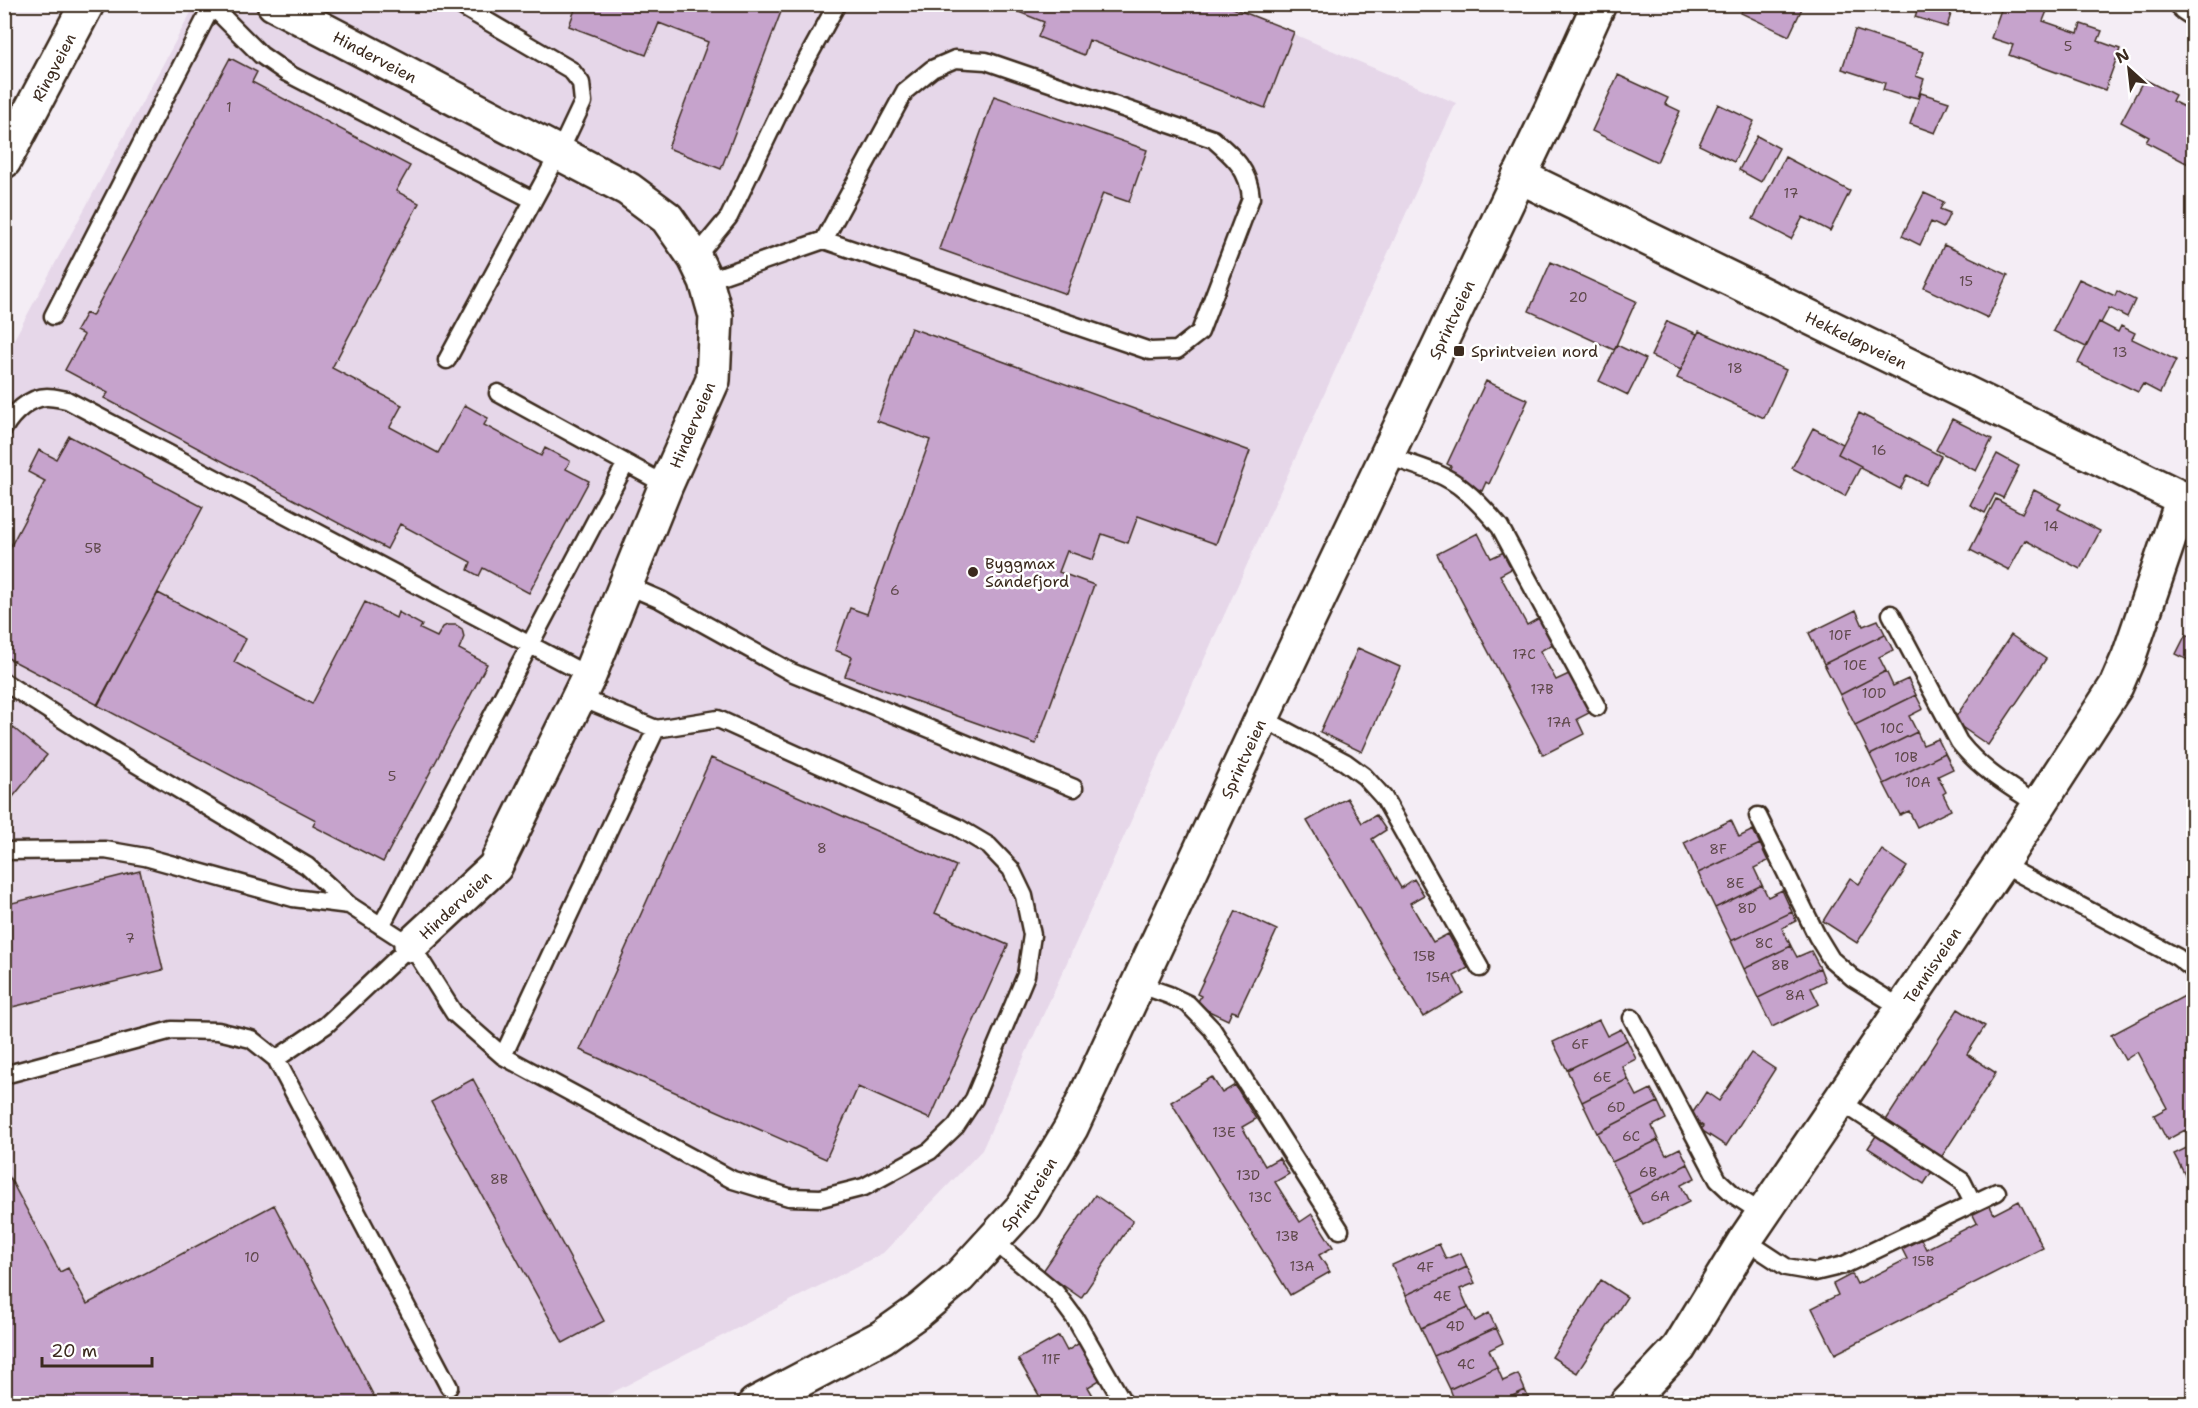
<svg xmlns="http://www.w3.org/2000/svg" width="2198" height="1408" font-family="'Shantell Sans',sans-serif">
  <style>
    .built { fill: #e6d7e9 }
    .building { fill: #c6a3cc; stroke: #3b2a1e; stroke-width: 1.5 }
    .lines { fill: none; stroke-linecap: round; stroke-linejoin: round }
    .service-casing { stroke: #3b2a1e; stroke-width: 21 }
    .minor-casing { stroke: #3b2a1e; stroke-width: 38 }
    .secondary-casing { stroke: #3b2a1e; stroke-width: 38 }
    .service { stroke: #fff; stroke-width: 16 }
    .minor { stroke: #fff; stroke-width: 33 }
    .secondary { stroke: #fff; stroke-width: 33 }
    .poi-dot { fill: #3b2a1e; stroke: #fff; stroke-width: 2 }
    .labels { text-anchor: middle; stroke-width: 5; stroke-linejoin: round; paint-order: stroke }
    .number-label { font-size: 14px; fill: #5e484a }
    .street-label { font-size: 16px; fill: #3b2a1e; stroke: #fff }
    .poi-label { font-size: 16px; fill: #3b2a1e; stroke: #fff; text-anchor: start }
  </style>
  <rect width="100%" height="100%" fill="#f4edf5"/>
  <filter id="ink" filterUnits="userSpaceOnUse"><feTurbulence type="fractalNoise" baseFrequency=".0167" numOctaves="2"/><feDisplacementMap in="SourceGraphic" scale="12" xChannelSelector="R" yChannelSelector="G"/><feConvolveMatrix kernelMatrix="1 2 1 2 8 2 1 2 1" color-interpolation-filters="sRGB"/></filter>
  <g filter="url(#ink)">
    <!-- built -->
    <path class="built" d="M195,5H1225L1456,103L982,1150L883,1253L592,1403L5,1404V356Z"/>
    <!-- building -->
    <path class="building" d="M577,4H784L721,169L668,148L708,42L659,23L646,55L569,26Z
      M998,4H1223L1294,32L1265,108L1089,40L1084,55L1038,37L1044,22Z
      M1745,4H1804L1789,36L1741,13Z
      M1919,4H1954L1947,27L1915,17Z
      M2003,4H2028L2047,11L2043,21L2078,33L2081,24L2102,31L2098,41L2120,49L2105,90L2009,55L2013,45L1991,38Z
      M1855,30L1923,52L1916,76L1924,79L1918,98L1909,96V98L1883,90L1885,83L1842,69Z
      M230,58L257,72L252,82L410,166L396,191L419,203L332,368L402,405L390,427L438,453L465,405L488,418L484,425L541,456L545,448L570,461L566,469L589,481L529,593L483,568L479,576L468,570L471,562L400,524L387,549L104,398L108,393L65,370L84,335L76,331L86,313L92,316Z
      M1618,75L1668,98L1665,104L1680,111L1657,162L1592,131Z
      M2144,79L2175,95L2172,101L2194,112V167L2146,142L2149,137L2121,122Z
      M1921,93L1949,102L1935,133L1910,124Z
      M994,96L1147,150L1129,202L1103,193L1066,294L939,249Z
      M1718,104L1754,121L1734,162L1699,145Z
      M1757,136L1779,148L1761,182L1739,170Z
      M1785,157L1850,191L1830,231L1803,217L1791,239L1753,219Z
      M1924,193L1944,202L1940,209L1950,213L1943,228L1931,222L1920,245L1902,236Z
      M1944,245L2008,275L1988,318L1924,288Z
      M1551,262L1636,301L1614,350L1529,311Z
      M2079,279L2115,296L2117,291L2135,300L2127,317L2109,308L2101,323L2099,322L2086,347L2053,331Z
      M1667,321L1697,334L1681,370L1651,356Z
      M2099,322L2118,332L2121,326L2135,333L2132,339L2176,360L2160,393L2143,384L2138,392L2078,363Z
      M911,328L1250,451L1216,544L1138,516L1128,543L1102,534L1093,560L1067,551L1059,572L1094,585L1036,744L845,676L852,657L835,650L850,608L867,614L930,440L877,421Z
      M1699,331L1786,370L1764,418L1677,378Z
      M1617,345L1646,359L1628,395L1599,381Z
      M1486,381L1528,400L1489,484L1486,482L1482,491L1447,475L1451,466L1447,464Z
      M1859,413L1941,456L1926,485L1907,475L1900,489L1860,468L1861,466L1838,454Z
      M1952,419L1992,439L1976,471L1936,450Z
      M1813,428L1843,444L1838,454L1861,466L1845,496L1792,468Z
      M69,436L203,507L98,705L4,656V559L45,481L28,472L39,450L56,459Z
      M1997,454L2019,466L2003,498L1995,494L1985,513L1970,505Z
      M2034,490L2061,504L2058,509L2100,531L2080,569L2025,540L2009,570L1970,550L1996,499L2022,513Z
      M1478,533L1491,558L1506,551L1515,567L1500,575L1527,625L1541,617L1555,643L1540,651L1556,680L1571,673L1591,712L1577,719L1584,734L1543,755L1437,554Z
      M158,593L246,639L234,662L312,704L365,602L396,618L398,612L422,625L420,629L437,637L443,627L447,625H456L462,629L464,637L459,649L487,664L383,862L313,826L316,820L97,705Z
      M1856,610L1863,626L1878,620L1885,634L1824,664L1809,633Z
      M2194,633V663L2176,654L2186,634L2191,637Z
      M1885,634L1893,650L1879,657L1886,671L1840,695L1824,664Z
      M2011,635L2046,659L1988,745L1953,721Z
      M1358,648L1400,667L1362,752L1320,732Z
      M1886,671L1893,686L1908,679L1916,695L1855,725L1840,695Z
      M1916,695L1923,709L1909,716L1917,732L1870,755L1855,725Z
      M6,722L47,755L8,803L4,800V724Z
      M1917,732L1923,745L1938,739L1945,753L1884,784L1870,755Z
      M1945,753L1953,769L1938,776L1946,792L1943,794L1951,810L1917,827L1909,811L1900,815L1884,784Z
      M711,758L956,866L935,913L1008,945L930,1119L858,1087L826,1159L580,1050Z
      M1347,798L1362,823L1376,815L1386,830L1372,839L1401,888L1414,879L1424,895L1410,903L1433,942L1448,934L1468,968L1454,976L1463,993L1423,1017L1307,821Z
      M1731,820L1739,837L1753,830L1760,844L1698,873L1684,843Z
      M1760,844L1768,861L1754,868L1762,885L1715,908L1698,873Z
      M1882,850L1907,867L1857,943L1823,921L1850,878L1859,884Z
      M140,871L163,970L4,1009V905Z
      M1762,885L1768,897L1782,890L1792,912L1731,941L1715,908Z
      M1236,911L1277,930L1238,1013L1232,1011L1228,1020L1196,1005L1201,996L1197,994Z
      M1792,912L1796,921L1782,928L1791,946L1744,969L1731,941Z
      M1791,946L1797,957L1811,951L1820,968L1758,998L1744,969Z
      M1820,968L1825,981L1811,988L1819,1004L1772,1027L1758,998Z
      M2194,991V1175L2187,1179L2174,1154L2193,1145L2185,1130L2167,1140L2154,1115L2167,1108L2137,1052L2125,1060L2111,1035Z
      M1958,1009L1985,1026L1967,1054L1996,1073L1924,1184L1868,1148Z
      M1599,1020L1607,1036L1621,1029L1627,1040L1567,1070L1553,1042Z
      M1627,1040L1636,1059L1622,1066L1628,1079L1582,1102L1567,1070Z
      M1751,1053L1775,1069L1726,1146L1701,1130L1703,1126L1690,1117L1706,1092L1719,1101Z
      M1212,1077L1222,1093L1235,1085L1256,1119L1242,1127L1265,1166L1279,1158L1289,1174L1275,1182L1300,1222L1312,1214L1333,1247L1319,1255L1330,1272L1290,1295L1171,1102Z
      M473,1079L604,1321L563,1343L431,1102Z
      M1628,1079L1637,1096L1651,1089L1658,1102L1597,1133L1582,1102Z
      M1658,1102L1666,1119L1652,1126L1658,1140L1612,1162L1597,1133Z
      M1658,1140L1666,1155L1680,1148L1688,1164L1628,1194L1612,1162Z
      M1688,1164L1695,1178L1681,1185L1689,1202L1643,1225L1628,1194Z
      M4,1167L60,1272L68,1268L87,1304L274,1205L378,1404H4Z
      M1095,1195L1133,1221L1081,1298L1043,1271Z
      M2019,1201L2043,1248L1835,1354L1812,1308L1838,1295L1833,1284L1852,1274L1857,1284L1907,1259L1902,1249L1921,1239L1926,1249L1977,1223L1972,1213L1989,1204L1994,1214Z
      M1439,1244L1446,1259L1461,1253L1467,1267L1406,1295L1392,1265Z
      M1467,1267L1475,1283L1460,1289L1468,1307L1421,1328L1406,1295Z
      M1601,1280L1627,1297L1577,1373L1552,1357Z
      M1468,1307L1475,1321L1489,1313L1496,1328L1434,1356L1421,1328Z
      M1496,1328L1503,1343L1489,1350L1497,1367L1450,1389L1434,1356Z
      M1059,1336L1067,1351L1081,1342L1103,1378L1088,1387L1098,1404H1044L1018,1359Z
      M1497,1367L1503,1381L1518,1374L1525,1390L1496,1404H1456L1450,1389Z
      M1525,1390L1531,1404H1496Z"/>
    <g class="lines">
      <!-- service casing -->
      <g class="service-casing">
        <path id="service" d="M212,6L261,55L287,73L533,200
          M695,258L729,217L790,90L837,4
          M706,281L824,240L1150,351L1177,350L1200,332L1251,198C1249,170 1234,157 1213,139L986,61L955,59L932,69L905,91L824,240
          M53,316L213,4
          M447,360L559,153L583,102L581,83L571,70L458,4
          M498,393L666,485
          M4,428C12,414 30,397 47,397C54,397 61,399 67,400L589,676
          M1387,456C1413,465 1443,472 1464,490C1478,501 1489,514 1500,527L1597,707
          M626,585L661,600L791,672L1074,788
          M1891,614L1959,742C1981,770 2009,786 2038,805
          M4,682L84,733L307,866L349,905L411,945L454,1013L503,1056L733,1180L789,1197L821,1198L864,1187L930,1151L956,1126L974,1099L1026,975L1032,935L1024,896L1011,869L989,846L957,827L718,719L656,729L579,697
          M1262,718L1345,762L1364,776L1384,798L1480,968
          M1758,816L1817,936L1831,959L1853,978L1903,1009
          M4,851L105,850L145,857L293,898L349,905
          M2001,864L2177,957L2194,970
          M381,926L626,463
          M1138,984L1169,995L1188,1004L1212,1029L1340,1230
          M1632,1018L1718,1180L1734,1195L1763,1214
          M503,1056L656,729
          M276,1059L326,1025L411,945
          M4,1075L172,1030L218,1031L251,1039L276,1059L449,1387
          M1840,1101L1962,1181L1973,1203
          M1745,1240L1786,1267L1815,1272L1844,1265L1997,1192
          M994,1241L1056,1293L1076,1320L1124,1404"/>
      </g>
      <!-- minor casing -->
      <g class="minor-casing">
        <g id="minor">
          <path id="s1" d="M274,4L628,189L667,218L695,258L706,281L716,316L713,380L666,485L589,676L495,867L411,945"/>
          <path d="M2188,4L2194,8"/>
          <path id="s2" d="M1519,176L2194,504"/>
          <path id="s3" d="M755,1404L882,1337L920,1310L959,1277L1024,1206L1071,1128L1262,718L1551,110L1599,4"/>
          <path id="s4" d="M1626,1404L1679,1348L1745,1240L2001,864L2116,686L2129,656L2183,498"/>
        </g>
      </g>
      <!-- secondary casing -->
      <g class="secondary-casing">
        <g id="secondary">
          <path id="s5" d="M4,161L87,4"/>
        </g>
      </g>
      <!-- service -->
      <use href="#service" class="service"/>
      <!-- minor -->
      <use href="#minor" class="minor"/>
      <!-- secondary -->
      <use href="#secondary" class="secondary"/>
    </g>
  </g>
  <!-- markers -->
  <g class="poi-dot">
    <rect x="1453" y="345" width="12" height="12" rx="3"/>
    <circle cx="973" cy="572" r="6"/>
  </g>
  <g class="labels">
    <!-- number labels -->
    <g class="number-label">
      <text x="2068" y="51">5</text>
      <text x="229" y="112">1</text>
      <text x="1791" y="198">17</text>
      <text x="1966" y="286">15</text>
      <text x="1578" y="302">20</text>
      <text x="2120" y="357">13</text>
      <text x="1735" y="373">18</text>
      <text x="1879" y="455">16</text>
      <text x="2051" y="531">14</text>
      <text x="93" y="553">5B</text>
      <text x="895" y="595">6</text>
      <text x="1840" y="640">10F</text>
      <text x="1524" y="659">17C</text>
      <text x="1855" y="670">10E</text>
      <text x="1542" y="694">17B</text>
      <text x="1874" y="698">10D</text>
      <text x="1559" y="727">17A</text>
      <text x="1892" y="733">10C</text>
      <text x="1906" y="762">10B</text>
      <text x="392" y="781">5</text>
      <text x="1918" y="787">10A</text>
      <text x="822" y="853">8</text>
      <text x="1718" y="854">8F</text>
      <text x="1735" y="888">8E</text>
      <text x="1747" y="913">8D</text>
      <text x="130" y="943">7</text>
      <text x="1764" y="948">8C</text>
      <text x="1424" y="961">15B</text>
      <text x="1780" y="970">8B</text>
      <text x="1438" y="982">15A</text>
      <text x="1795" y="1000">8A</text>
      <text x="1580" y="1049">6F</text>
      <text x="1602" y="1082">6E</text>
      <text x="1616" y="1112">6D</text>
      <text x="1224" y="1137">13E</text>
      <text x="1631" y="1141">6C</text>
      <text x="1648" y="1177">6B</text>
      <text x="1248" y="1180">13D</text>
      <text x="499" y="1184">8B</text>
      <text x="1660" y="1201">6A</text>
      <text x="1260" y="1202">13C</text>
      <text x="1287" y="1241">13B</text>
      <text x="252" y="1262">10</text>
      <text x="1923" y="1266">15B</text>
      <text x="1302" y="1271">13A</text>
      <text x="1425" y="1272">4F</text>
      <text x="1442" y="1301">4E</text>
      <text x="1455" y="1331">4D</text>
      <text x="1051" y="1364">11F</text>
      <text x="1466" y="1369">4C</text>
    </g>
    <!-- street labels -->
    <g class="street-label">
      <text dy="6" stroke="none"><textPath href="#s1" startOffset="114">Hinderveien</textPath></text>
      <text dy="6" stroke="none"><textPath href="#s5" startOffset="106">Ringveien</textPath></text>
      <text dy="6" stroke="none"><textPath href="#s3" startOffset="1322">Sprintveien</textPath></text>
      <text dy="6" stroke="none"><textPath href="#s2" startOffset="375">Hekkeløpveien</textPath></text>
      <text transform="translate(692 425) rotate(-67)" y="6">Hinderveien</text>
      <text dy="6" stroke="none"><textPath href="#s3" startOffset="836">Sprintveien</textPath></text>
      <text transform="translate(455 905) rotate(-43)" y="6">Hinderveien</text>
      <text dy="6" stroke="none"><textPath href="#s4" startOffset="536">Tennisveien</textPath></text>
      <text dy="6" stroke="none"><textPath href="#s3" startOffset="350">Sprintveien</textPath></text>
    </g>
    <!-- poi labels -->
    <g class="poi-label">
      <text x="1471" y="357">Sprintveien nord</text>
      <text x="985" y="569">Byggmax<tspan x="985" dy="18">Sandefjord</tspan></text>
    </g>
  </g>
  <!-- margin -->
  <rect width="2198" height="1408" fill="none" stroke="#fff" stroke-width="24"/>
  <rect x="12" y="12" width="2174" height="1384" fill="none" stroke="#3b2a1e" stroke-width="2" filter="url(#ink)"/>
  <!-- north arrow -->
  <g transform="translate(2129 69) rotate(333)" stroke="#ffffff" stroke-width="4.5" paint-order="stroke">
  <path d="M0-4.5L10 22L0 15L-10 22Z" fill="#3b2a1e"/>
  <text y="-9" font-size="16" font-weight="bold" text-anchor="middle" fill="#3b2a1e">N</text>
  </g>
  <!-- scale -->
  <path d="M42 1357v9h110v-9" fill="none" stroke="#3b2a1e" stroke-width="3"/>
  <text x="51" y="1357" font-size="18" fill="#3b2a1e" stroke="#ffffff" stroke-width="4.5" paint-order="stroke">20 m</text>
</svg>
